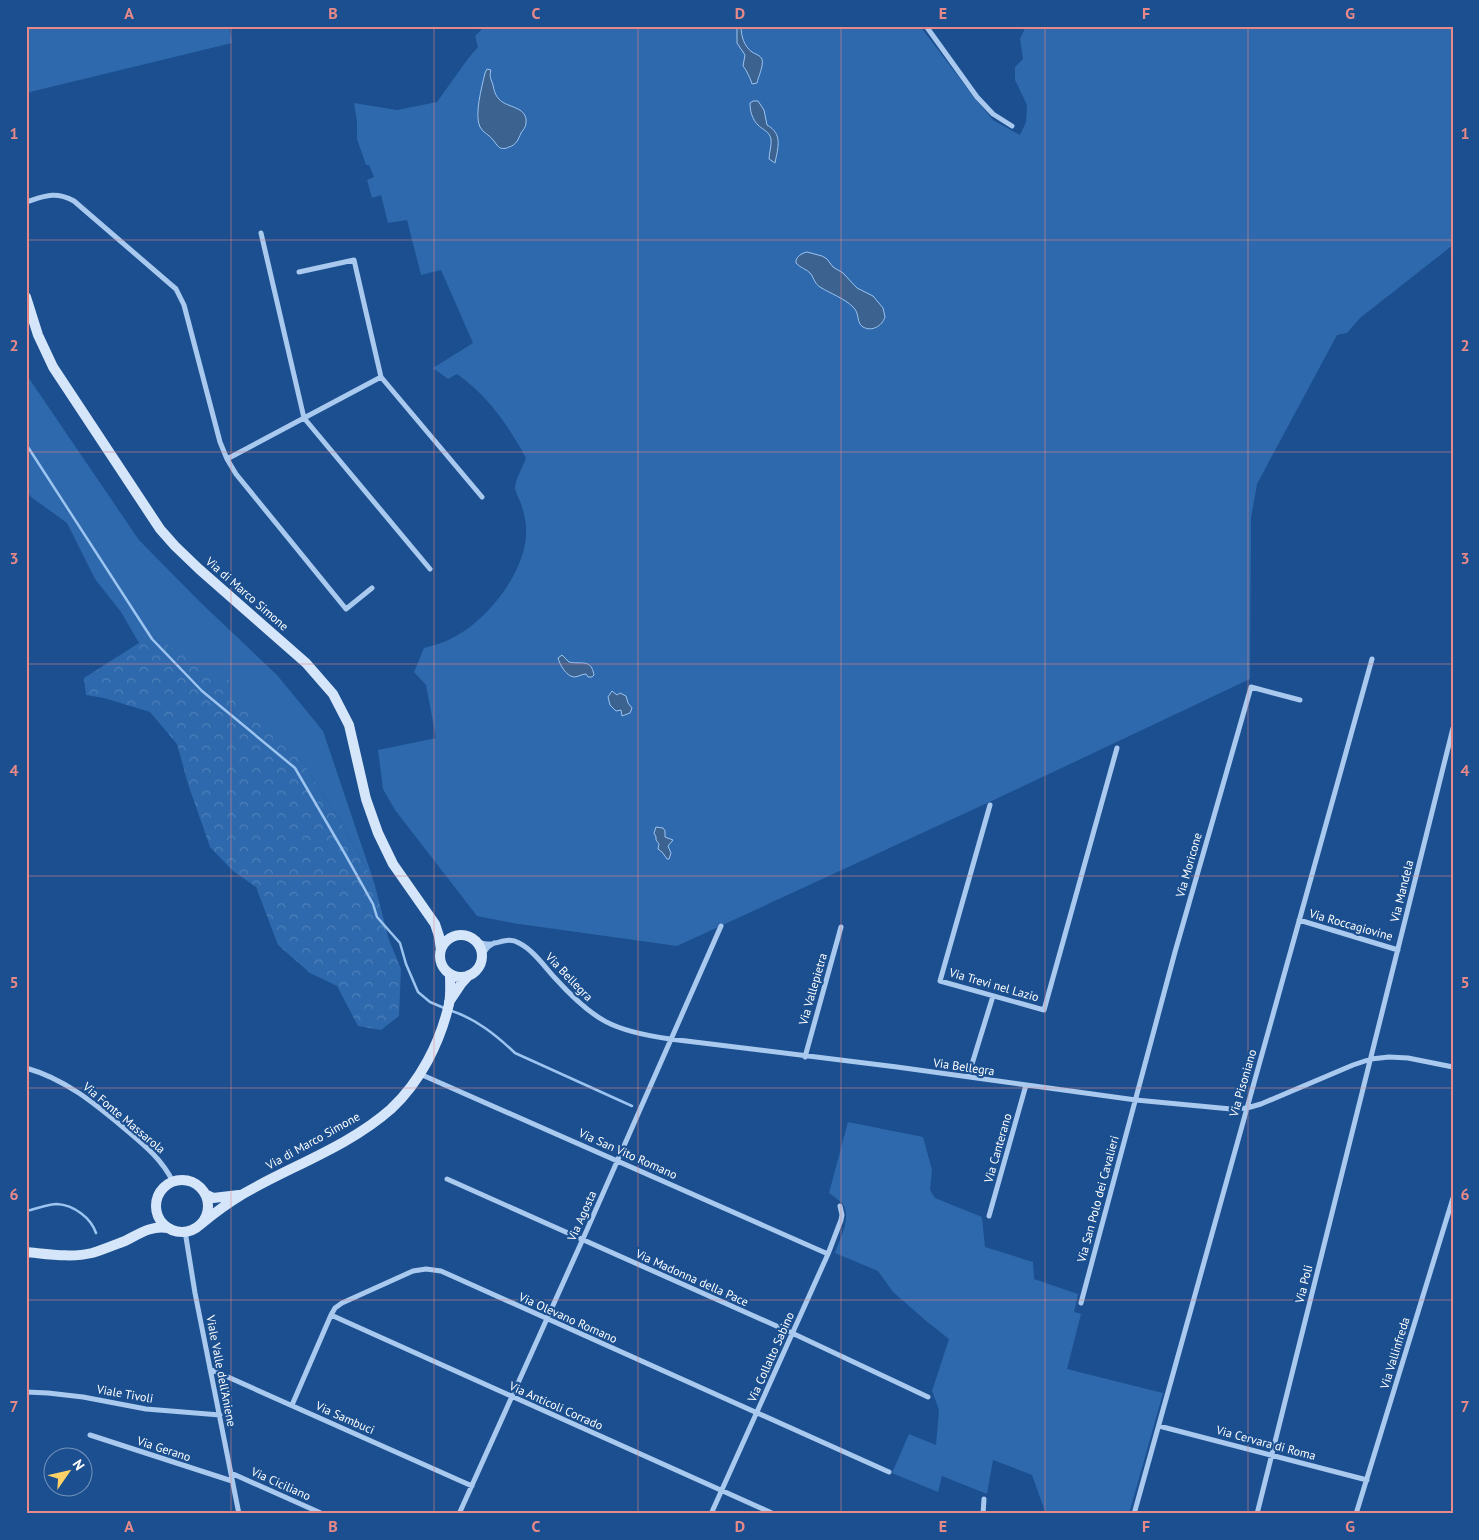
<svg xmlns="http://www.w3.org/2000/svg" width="1479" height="1540" font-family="'PT Sans',sans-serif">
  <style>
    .grass { fill: #2e69ad }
    .forest { fill: url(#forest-crowns) }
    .water { fill: #3c6290; stroke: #9cc4f0 }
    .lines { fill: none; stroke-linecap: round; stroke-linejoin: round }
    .stream { stroke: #9cc4f0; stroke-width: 2.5 }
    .street { stroke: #a9c9ee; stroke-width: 5 }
    .secondary { stroke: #d6e6fa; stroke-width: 10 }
    .grid { fill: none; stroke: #e88989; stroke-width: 1; stroke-opacity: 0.55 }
    .labels { text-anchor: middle; stroke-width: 4.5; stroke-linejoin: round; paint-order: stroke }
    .street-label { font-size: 12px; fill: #fff; stroke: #1b4f8f }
    .neatline { fill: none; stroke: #e88989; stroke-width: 2 }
    .grid-label { font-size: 16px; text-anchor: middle; font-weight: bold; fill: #e88989 }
  </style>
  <defs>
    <pattern id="forest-crowns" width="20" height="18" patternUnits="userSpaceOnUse" patternTransform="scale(1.25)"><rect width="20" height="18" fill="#2e69ad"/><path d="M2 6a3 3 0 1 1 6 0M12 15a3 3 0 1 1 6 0" fill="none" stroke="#4d80b9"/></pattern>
  </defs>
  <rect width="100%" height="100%" fill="#1b4f8f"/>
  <!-- grass -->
  <path class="grass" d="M26,26H231L229,27L232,43L26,93Z
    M485,26H920L973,96L993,120L1020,135L1026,122L1027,105L1015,80V67L1023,59L1020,39L1026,26H1453V245L1360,318L1347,333L1337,335L1257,484L1251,518L1250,679L996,799L677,946L512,923L477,916L395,810L383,789L378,750L436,738L426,685L414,672L424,648C435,645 446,642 456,636C489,618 524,573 526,535C527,524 524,512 520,501C518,497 515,491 515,487C516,478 523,467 526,458C507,424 489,397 457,374L448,379L433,368L473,343L441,270L421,275L407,220L388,223L381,195L372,198L367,180L374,177L369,165H366L357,139V122L354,103L397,110L437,102L467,60L478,47L475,36Z
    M26,374L139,540L200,602L277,675L323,731L374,882L340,821L300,758L139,643L121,612L95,579L67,523L31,497L26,490Z
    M848,1122L923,1137L932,1170L930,1190L935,1198L982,1217L985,1247L1033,1262L1034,1279L1078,1294L1074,1312L1081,1314L1067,1369L1163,1393L1129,1514H1046L1032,1475L993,1460L987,1494L942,1476L938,1492L892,1473L909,1434L936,1445L939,1410L932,1391L949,1339L925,1320L893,1292L878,1271L835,1253C839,1240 851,1220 844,1206C841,1201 834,1197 829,1193Z"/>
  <!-- forest -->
  <path class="forest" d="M148,634L227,679L300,758L340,821L374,882L389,940L401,969L399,1016L381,1030L358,1026L337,986L310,973L278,945L256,887L233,871L210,847L188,784L177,744L150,712L104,698L86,695L84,678L139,643Z"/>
  <!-- water -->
  <path class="water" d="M737,26H741C741,36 744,46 752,52C755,54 760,55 762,59C764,66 758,77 757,83L752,84C751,80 746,69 743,66L745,55L737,43Z
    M487,69L491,70C489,76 491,79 493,85C494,90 495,95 499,99C506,108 528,106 526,123C526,127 523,130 521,133C518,140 516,145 509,147C501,151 498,147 494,141C490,135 483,133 480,127C474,115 482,86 485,73Z
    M753,101H758L764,110L767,125C783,134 778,147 775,163L769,159C769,153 772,145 771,139C769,131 763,130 758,125C752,119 750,111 750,103Z
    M807,252L822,256L827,259L833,267L843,273L857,288L873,296L883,308L885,317C882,326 872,332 863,327C856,323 860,313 853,307C844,298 831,294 820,287C815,284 814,279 811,274C807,269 800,268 796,263C795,257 802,253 807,252Z
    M562,655L569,662C582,665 591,658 594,675L592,677H588L586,674C582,674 578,677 574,677C566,676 560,665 558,658Z
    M612,691L617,695L620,693L626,696L628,703L632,708L630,713L622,716L621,710L616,711L610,705L608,697Z
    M656,827L663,828L665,831V837L673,840L668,846L671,853L669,859H667L662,852L658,849L659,844L656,840V837L654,833Z"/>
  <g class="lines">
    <!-- stream -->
    <path class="stream" d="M26,444L152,639L202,691L295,768L345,854L373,904L377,917L400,943L406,964L418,992L430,1002L444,1008
      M449,1010C475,1018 496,1035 515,1053L632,1106
      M26,1211C36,1209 48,1204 57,1204C74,1205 91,1218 96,1233"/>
    <!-- street -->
    <path class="street" d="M926,26L977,97L993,114L1012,126
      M26,202C45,196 55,191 74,201L176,289L184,305L220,442L227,459L381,377L354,260L299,272
      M261,233L304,418L430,569
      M381,377L482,497
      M227,459L236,474L346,609L372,588
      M990,805L940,981L1044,1010L1117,748
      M1299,920L1398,950
      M475,941C478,942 482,943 486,944C498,945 507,936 519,943C533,950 544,966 555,978C594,1021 613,1031 670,1039L897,1067L1136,1100L1231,1109L1247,1108L1261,1104L1353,1065L1371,1059L1389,1057L1408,1058L1453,1067
      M481,956L488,947L494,943
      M805,1057L841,927
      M26,1068C65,1079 94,1103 124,1128C143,1144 162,1159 173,1182
      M420,1074L828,1254
      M968,1077L993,996
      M447,1179L792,1333L928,1397
      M989,1216L1026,1085
      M185,1231L195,1293L239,1514
      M1081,1303L1175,952L1251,687L1300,700
      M331,1315L774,1514
      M210,1369L472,1486
      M26,1392L48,1393L83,1397L146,1409L220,1415
      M292,1405L331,1315L335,1308L342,1303L413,1271L426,1269L441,1271L889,1472
      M1159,1426L1367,1480
      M90,1435L232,1481
      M231,1473L323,1514
      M459,1514L582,1241L721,926
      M711,1514L828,1254L841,1220L842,1215L840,1206
      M983,1514L984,1499
      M1134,1514L1372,659
      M1257,1514L1453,728
      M1356,1514L1453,1198"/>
    <!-- secondary -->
    <path class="secondary" d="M26,297L38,335L53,367L160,529L175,546L199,569L306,663L333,694L349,725L366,799L378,833L393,864L435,924L439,936L441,950
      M440 956a21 21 0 1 1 42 0a21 21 0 1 1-42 0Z
      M449,1002L461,984L469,975
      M156 1206a26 26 0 1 1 52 0a26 26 0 1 1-52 0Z
      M205,1194L213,1198L239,1195
      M200,1225C213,1214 228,1203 243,1194C291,1166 348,1147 391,1109C420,1082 440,1043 449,1004C451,994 450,983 450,974
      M26,1252C48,1254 71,1258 92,1253C103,1250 114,1245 125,1241C139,1234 151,1225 168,1228"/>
  </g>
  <!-- grid -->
  <path class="grid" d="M231,26V1514M434,26V1514M638,26V1514M841,26V1514M1045,26V1514M1248,26V1514M26,240H1453M26,452H1453M26,664H1453M26,876H1453M26,1088H1453M26,1300H1453"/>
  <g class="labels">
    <!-- street labels -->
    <g class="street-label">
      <text transform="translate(247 594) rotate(41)" y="4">Via di Marco Simone</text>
      <text transform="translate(1189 865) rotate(-74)" y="4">Via Moricone</text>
      <text transform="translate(1402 891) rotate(-76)" y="4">Via Mandela</text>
      <text transform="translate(1351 925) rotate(16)" y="4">Via Roccagiovine</text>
      <text transform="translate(569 977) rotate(46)" y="4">Via Bellegra</text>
      <text transform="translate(994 985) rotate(16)" y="4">Via Trevi nel Lazio</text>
      <text transform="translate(813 989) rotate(-74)" y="4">Via Vallepietra</text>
      <text transform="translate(964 1067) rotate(8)" y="4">Via Bellegra</text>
      <text transform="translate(1243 1083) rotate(-74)" y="4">Via Pisoniano</text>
      <text transform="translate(124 1118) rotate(40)" y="4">Via Fonte Massarola</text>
      <text transform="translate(313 1141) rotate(-29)" y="4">Via di Marco Simone</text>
      <text transform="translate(998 1148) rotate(-74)" y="4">Via Canterano</text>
      <text transform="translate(628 1154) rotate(24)" y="4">Via San Vito Romano</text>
      <text transform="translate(1098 1199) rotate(-75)" y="4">Via San Polo dei Cavalieri</text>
      <text transform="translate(582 1216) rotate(-66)" y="4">Via Agosta</text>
      <text transform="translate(692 1278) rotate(24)" y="4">Via Madonna della Pace</text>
      <text transform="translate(1304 1284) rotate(-76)" y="4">Via Poli</text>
      <text transform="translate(568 1318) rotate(24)" y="4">Via Olevano Romano</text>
      <text transform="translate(1395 1353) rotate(-73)" y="4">Via Vallinfreda</text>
      <text transform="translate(771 1357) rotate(-66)" y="4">Via Collalto Sabino</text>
      <text transform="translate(221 1371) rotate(79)" y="4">Viale Valle dell'Aniene</text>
      <text transform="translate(125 1394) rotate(10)" y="4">Viale Tivoli</text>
      <text transform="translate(556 1406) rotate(24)" y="4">Via Anticoli Corrado</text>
      <text transform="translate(345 1418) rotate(24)" y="4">Via Sambuci</text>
      <text transform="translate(1266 1443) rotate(15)" y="4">Via Cervara di Roma</text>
      <text transform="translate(164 1449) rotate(18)" y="4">Via Gerano</text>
      <text transform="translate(281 1484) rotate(24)" y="4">Via Ciciliano</text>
    </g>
  </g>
  <!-- border -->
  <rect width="1479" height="1540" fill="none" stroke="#1b4f8f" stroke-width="55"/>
  <!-- north arrow -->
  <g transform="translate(68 1472) rotate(56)"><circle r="24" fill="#1b4f8f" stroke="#7695bc"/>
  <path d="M0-4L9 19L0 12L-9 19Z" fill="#ffd166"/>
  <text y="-8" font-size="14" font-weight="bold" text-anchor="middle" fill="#ffffff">N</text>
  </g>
  <rect x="28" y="28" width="1424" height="1484" class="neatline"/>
  <g class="grid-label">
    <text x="129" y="19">A</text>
    <text x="333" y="19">B</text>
    <text x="536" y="19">C</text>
    <text x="740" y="19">D</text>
    <text x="943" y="19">E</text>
    <text x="1146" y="19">F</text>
    <text x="1350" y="19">G</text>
    <text x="14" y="139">1</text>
    <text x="1465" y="139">1</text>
    <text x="14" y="351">2</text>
    <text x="1465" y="351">2</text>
    <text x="14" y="564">3</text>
    <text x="1465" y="564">3</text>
    <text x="14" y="776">4</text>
    <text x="1465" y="776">4</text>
    <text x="14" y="988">5</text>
    <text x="1465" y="988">5</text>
    <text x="14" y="1200">6</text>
    <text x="1465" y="1200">6</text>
    <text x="14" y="1412">7</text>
    <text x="1465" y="1412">7</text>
    <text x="129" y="1532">A</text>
    <text x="333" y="1532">B</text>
    <text x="536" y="1532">C</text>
    <text x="740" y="1532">D</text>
    <text x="943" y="1532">E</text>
    <text x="1146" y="1532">F</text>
    <text x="1350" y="1532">G</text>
  </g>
</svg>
